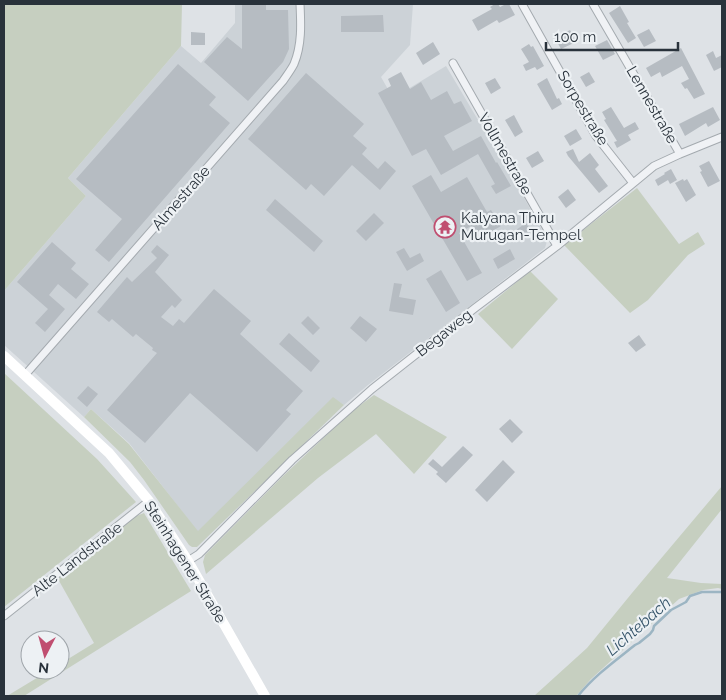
<svg xmlns="http://www.w3.org/2000/svg" width="726" height="700" font-family="Raleway,sans-serif">
  <style>
    .built { fill: #ccd2d7 }
    .green { fill: #c6cfc0 }
    .lines { fill: none; stroke-linecap: round; stroke-linejoin: round }
    .stream { stroke: #9cb5c3; stroke-width: 2.5 }
    .building { fill: #b6bcc2 }
    .street-casing { stroke: #a4aaaf; stroke-width: 9 }
    .street { stroke: #f0f2f5; stroke-width: 7 }
    .secondary { stroke: #fff; stroke-width: 10 }
    .labels { text-anchor: middle; stroke-width: 4.5; stroke-linejoin: round; paint-order: stroke }
    .street-label { font-size: 15px; fill: #29323b; stroke: #edf1f4 }
    .poi-label { font-size: 15px; fill: #29323b; stroke: #edf1f4; text-anchor: start }
    .water-label { font-size: 16px; font-style: italic; fill: #37566b; stroke: #edf1f4 }
  </style>
  <rect width="100%" height="100%" fill="#dee2e6"/>
  <!-- built -->
  <path class="built" d="M235,4H413L410,45L381,77L393,98L446,66L519,189L546,237L547,241L545,248L368,385L344,405L333,398L198,532L129,443L91,409L84,417L4,345V291L86,196L68,178L181,46L201,63L235,23Z"/>
  <!-- green -->
  <path class="green" d="M4,4H182L181,46L68,178L86,196L4,291Z
    M637,188L679,244L698,232L705,244L688,255L648,300L630,313L564,245Z
    M530,271L558,299L512,349L478,314Z
    M4,373L97,459L136,502L4,607Z
    M374,395L447,437L414,474L376,434L318,478L206,574L203,562L205,555L282,477L351,412Z
    M333,397L344,405L197,547H192L189,545L144,480L130,462L84,417L91,409L129,444L198,531Z
    M722,486V509L667,578L701,583L722,584V589L718,588L703,590L679,599L591,679L576,696H534L587,648L632,593Z
    M144,513L191,591L24,696H7L50,670H60V664L94,643L58,579L134,517Z"/>
  <g class="lines">
    <!-- stream -->
    <path class="stream" d="M578,696C594,676 615,661 635,645L639,643L650,634L653,630L654,626L671,610L686,602L690,596L702,592H722"/>
  </g>
  <!-- building -->
  <path class="building" d="M242,4H266V10H288L289,49L283,62L248,101L204,62L227,37L242,49Z
    M495,4H498L500,7L506,4H509L515,15L499,23L497,20L478,31L472,20L492,9L490,7Z
    M620,6L629,22L627,23L636,38L628,43L609,13Z
    M383,15L384,32H341V16Z
    M649,29L656,41L644,47L637,35Z
    M570,30L576,42L561,49L555,38Z
    M191,32L205,33V45H191Z
    M607,40L615,54L603,60L595,46Z
    M433,42L440,54L423,65L416,53Z
    M529,44L531,47L533,46L544,66L537,70L535,67L526,71L523,65L529,62L521,49Z
    M681,48L705,94L694,99L687,88L685,89L681,83L689,79L682,66L662,77L660,72L651,77L646,68Z
    M713,51L716,58L722,55V67L714,71L706,55Z
    M178,64L216,97L209,105L230,123L109,262L95,250L122,219L76,179Z
    M401,72L410,89L421,82L431,100L447,91L454,104L461,101L472,121L444,136L453,151L481,136L496,163L497,162L511,186L496,194L491,186L495,184L478,154L441,175L426,149L412,156L378,93L391,86L388,79Z
    M589,72L595,82L586,87L580,77Z
    M306,73L364,124L353,136L367,148L362,154L378,169L385,161L396,171L380,190L352,165L324,196L311,184L306,190L248,139Z
    M495,78L501,88L491,94L485,83Z
    M547,78L557,99L559,98L562,104L552,110L537,84Z
    M611,107L624,128L635,122L639,129L628,135L631,140L617,148L614,142L617,141L604,120L606,119L602,112Z
    M713,107L720,120L708,127L706,123L685,136L679,124Z
    M514,115L523,132L515,137L505,120Z
    M576,129L582,139L570,146L564,136Z
    M573,149L579,162L590,153L599,165L595,169L608,186L599,193L568,156L566,152Z
    M538,151L544,161L532,168L526,158Z
    M709,161L720,181L708,187L700,172L702,171L699,166Z
    M671,169L677,180L670,184L668,180L658,186L655,180L665,174L664,173Z
    M431,175L441,192L467,177L487,212L491,210L501,226L479,239L471,226L459,233L482,273L467,281L412,186Z
    M683,179L684,181L687,179L696,195L686,202L675,183Z
    M568,189L576,200L566,208L558,197Z
    M275,199L323,241L314,252L266,210Z
    M374,213L384,223L366,241L356,231Z
    M526,223L532,234L523,240L516,230Z
    M52,242L76,263L71,269L89,284L76,299L58,284L49,295L65,309L45,332L35,323L48,309L17,282Z
    M157,245L169,255L155,272L182,300L175,308L172,305L161,317L173,326L179,319L184,323L214,289L251,321L240,334L303,391L286,410L291,414L257,452L190,393L145,443L107,410L157,353L152,350L153,348L136,334L133,337L112,319L109,322L97,312L127,277L132,282L157,258L151,252Z
    M404,248L410,258L420,253L424,261L407,271L396,252Z
    M510,249L515,259L498,269L493,259Z
    M441,270L460,303L446,312L426,279Z
    M394,283L402,284L399,297L416,300L413,315L389,311Z
    M308,316L320,328L313,335L301,323Z
    M360,316L377,329L366,342L350,328Z
    M289,333L320,361L311,372L279,344Z
    M639,335L646,345L636,352L628,343Z
    M88,386L98,394L87,407L77,398Z
    M510,419L523,432L512,443L499,429Z
    M463,446L473,455L446,483L436,474L438,472L428,464L433,459L442,467Z
    M503,460L515,472L487,502L475,490Z"/>
  <g class="lines">
    <!-- street casing -->
    <g class="street-casing">
      <path id="street" d="M522,4L596,136L633,183
        M593,4L680,154
        M453,63L557,246
        M25,375L283,81C287,75 291,70 294,64C302,45 301,24 300,4
        M188,561L199,554L292,460L372,389L475,308L557,246L654,166L680,154L722,137
        M4,616L149,501"/>
    </g>
    <!-- street -->
    <use href="#street" class="street"/>
    <!-- secondary -->
    <path class="secondary" d="M4,356L109,453L149,501L188,561L265,696"/>
  </g>
  <!-- icons -->
  <defs>
    <g id="temple-ring" transform="scale(1.125)"><circle r="9.5" fill="#edf1f4" stroke="#c04e70" stroke-width="1.5"/><path d="M0-6L5-2H3V0L6.5 2.5H4V6H1.5V3h-3V6H-4V2.5H-6.5L-3 0V-2H-5Z" fill="#c04e70"/></g>
  </defs>
  <g fill-rule="evenodd">
    <use href="#temple-ring" x="445" y="227"/>
  </g>
  <g class="labels">
    <!-- street labels -->
    <g class="street-label">
      <text transform="translate(652 105) rotate(60)" y="5">Lennestraße</text>
      <text transform="translate(583 108) rotate(59)" y="5">Sorpestraße</text>
      <text transform="translate(505 154) rotate(60)" y="5">Vollmestraße</text>
      <text transform="translate(181 198) rotate(-49)" y="5">Almestraße</text>
      <text transform="translate(444 333) rotate(-38)" y="5">Begaweg</text>
      <text transform="translate(77 559) rotate(-38)" y="5">Alte Landstraße</text>
      <text transform="translate(185 562) rotate(58)" y="5">Steinhagener Straße</text>
    </g>
    <!-- poi labels -->
    <g class="poi-label">
      <text x="461" y="223">Kalyana Thiru<tspan x="461" dy="17">Murugan-Tempel</tspan></text>
    </g>
    <!-- water labels -->
    <g class="water-label">
      <text transform="translate(638 626) rotate(-41)" y="6">Lichtebach</text>
    </g>
  </g>
  <!-- border -->
  <rect width="726" height="700" fill="none" stroke="#29323b" stroke-width="10"/>
  <!-- north arrow -->
  <g transform="translate(45 655) rotate(186)"><circle r="24" fill="#edf1f4" stroke="#9fa5aa"/>
  <path d="M0-4L9 19L0 12L-9 19Z" fill="#c04e70"/>
  <text y="-8" font-size="14" font-weight="bold" text-anchor="middle" fill="#29323b">N</text>
  </g>
  <!-- scale -->
  <path d="M546 42v8h132v-8" fill="none" stroke="#29323b" stroke-width="2.5"/>
  <text x="554" y="42" font-size="15" fill="#29323b" stroke="#edf1f4" stroke-width="4" paint-order="stroke">100 m</text>
</svg>
